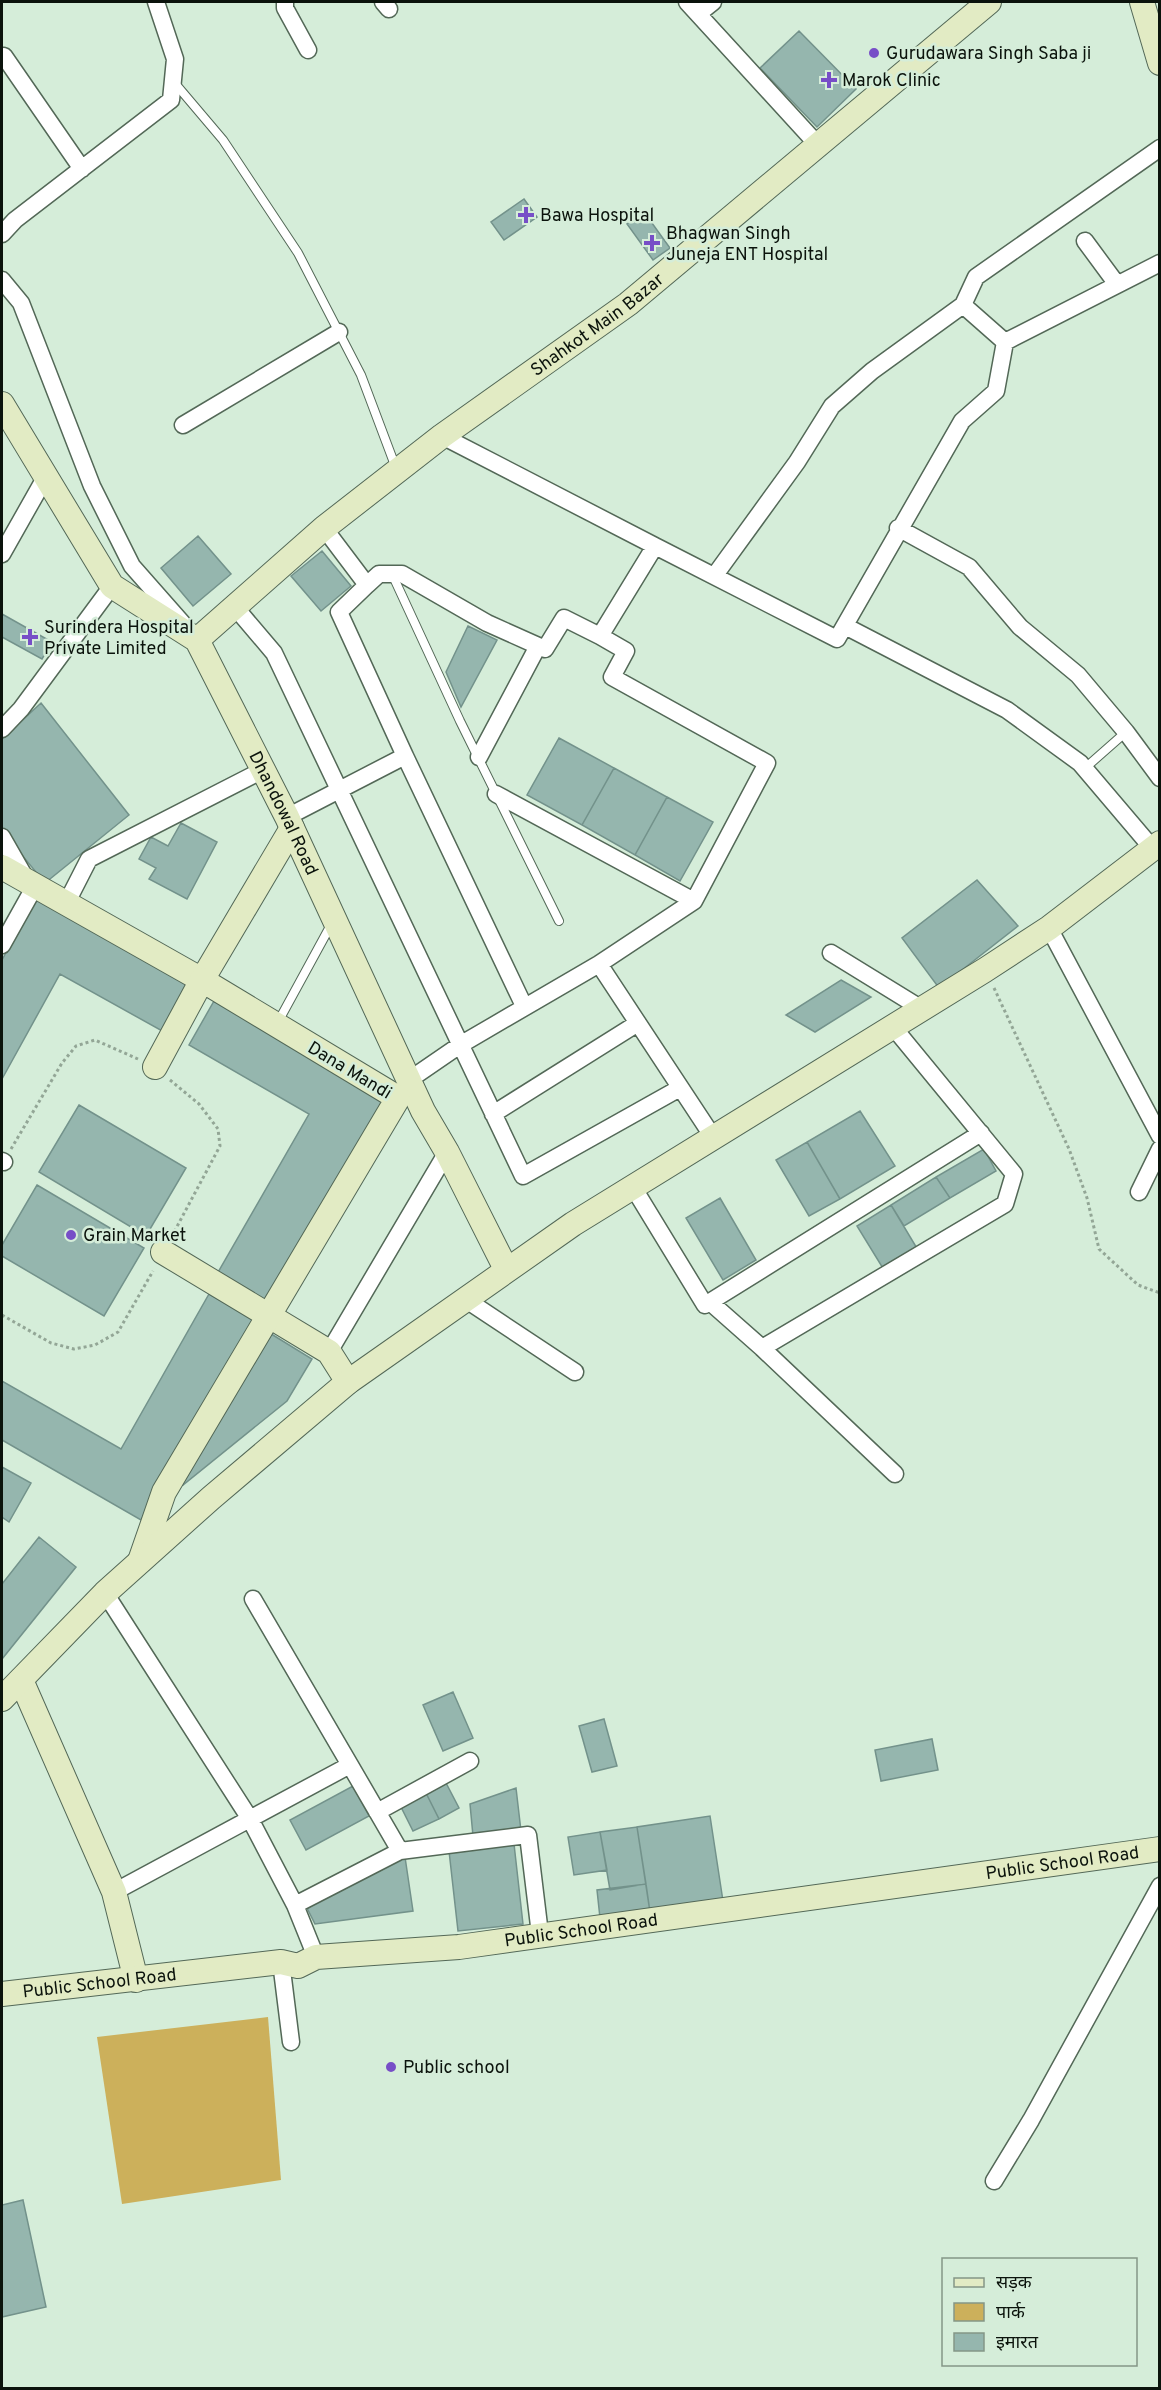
<svg xmlns="http://www.w3.org/2000/svg" width="1161" height="2390" font-family="Overpass,'Noto Sans Devanagari',sans-serif">
  <style>
    .green { fill: #ccb05b }
    .building { fill: #95b6ae; stroke: #73928b; stroke-width: 1.5 }
    .lines { fill: none; stroke-linecap: round; stroke-linejoin: round }
    .lane-casing { stroke: #536857; stroke-width: 10 }
    .street-casing { stroke: #536857; stroke-width: 19 }
    .secondary-casing { stroke: #536857; stroke-width: 26 }
    .path { stroke: #93a696; stroke-width: 3; stroke-dasharray: 3 3; stroke-linecap: butt }
    .lane { stroke: #fff; stroke-width: 8 }
    .street { stroke: #fff; stroke-width: 16 }
    .secondary { stroke: #e2ebc4; stroke-width: 24 }
    .poi-dot { fill: #774ec7; stroke: #d5edd9; stroke-width: 2 }
    .labels { text-anchor: middle; stroke-width: 5; stroke-linejoin: round; paint-order: stroke }
    .poi-label { font-size: 18px; fill: #0b130c; stroke: #d5edd9; text-anchor: start }
    .street-label { font-size: 18px; fill: #0b130c; stroke: #d5edd9 }
  </style>
  <rect width="100%" height="100%" fill="#d5edd9"/>
  <!-- green -->
  <path class="green" d="M268,2017L281,2180L122,2204L97,2037Z"/>
  <!-- building -->
  <path class="building" d="M799,31L856,89L817,127L760,68Z
    M524,199L537,217L504,240L491,222Z
    M644,212L670,248L653,260L627,224Z
    M198,536L231,574L193,606L161,568Z
    M322,551L351,586L321,611L291,576Z
    M2,614L52,642L42,659L2,637Z
    M468,626L497,640L461,707L446,672Z
    M41,703L129,815L45,883L2,831V739Z
    M559,738L614,768L582,825L527,795Z
    M614,768L667,797L635,855L582,825Z
    M667,797L713,822L680,881L635,855Z
    M181,823L217,842L187,899L149,879L156,868L139,859L151,837L168,846Z
    M977,880L1018,926L939,988L902,938Z
    M36,898L191,984L164,1032L60,974L2,1079V960Z
    M841,980L871,997L815,1032L786,1015Z
    M214,1001L384,1100L267,1303L217,1274L309,1114L189,1045Z
    M79,1105L186,1168L146,1236L39,1172Z
    M860,1111L895,1166L840,1199L807,1142Z
    M807,1142L840,1199L809,1216L776,1160Z
    M984,1149L996,1171L950,1198L936,1177Z
    M936,1177L950,1198L904,1226L891,1205Z
    M37,1185L144,1248L104,1316L2,1256V1245Z
    M720,1198L756,1260L723,1280L686,1218Z
    M891,1205L918,1250L884,1270L857,1226Z
    M209,1294L255,1320L141,1520L2,1440V1381L121,1449Z
    M268,1332L312,1359L287,1401L183,1485L177,1481Z
    M2,1467L31,1483L9,1522L2,1517Z
    M39,1537L76,1567L2,1659V1584Z
    M453,1692L473,1738L443,1751L423,1705Z
    M604,1719L617,1766L592,1772L579,1726Z
    M932,1739L938,1770L881,1781L875,1750Z
    M445,1781L459,1808L439,1819L425,1791Z
    M353,1786L369,1816L306,1850L290,1820Z
    M516,1788L521,1831L473,1836L470,1804Z
    M425,1791L439,1819L413,1831L400,1805Z
    M710,1816L723,1901L650,1912L637,1827Z
    M637,1827L646,1884L610,1890L600,1832Z
    M600,1832L607,1870L574,1875L568,1837Z
    M514,1844L523,1924L458,1931L449,1851Z
    M405,1857L413,1911L315,1924L306,1906Z
    M646,1884L650,1912L600,1918L597,1890Z
    M23,2200L46,2307L2,2317V2205Z"/>
  <g class="lines">
    <!-- lane casing -->
    <g class="lane-casing">
      <path id="lane" d="M173,81L223,140L298,253L361,375L396,468
        M392,574L460,721L559,921
        M1084,769L1126,732
        M278,1022L332,923"/>
    </g>
    <!-- street casing -->
    <g class="street-casing">
      <path id="street" d="M285,2V8L308,50
        M383,2L389,9
        M687,2L817,144
        M698,14L713,2
        M4,56L82,169
        M2,234L15,220L171,100L175,59L156,2
        M1085,241L1116,283
        M2,280L21,303L92,486L132,566L184,625
        M963,305L976,277L1160,148
        M183,425L339,332
        M898,528L969,567L1020,627L1078,675L1126,732L1160,778
        M655,546L837,639L962,421L996,391L1005,342
        M2,554L45,478
        M715,575L797,462L832,406L872,371L963,305L1005,342L1160,263
        M367,585L379,574H402L487,623L545,649L564,618L600,636
        M235,607L274,653L523,1176L680,1088
        M845,626L1007,710L1080,763L1153,849
        M2,729L21,709L112,586
        M405,756L524,1006
        M479,757L538,646
        M496,794L694,901
        M287,817L405,756L339,612L367,585L324,528
        M2,837L26,879
        M67,902L89,859L263,770
        M1049,928L1160,1136
        M2,945L35,886
        M831,953L922,1009
        M599,964L713,1137
        M409,1080L460,1045L599,964L694,901L767,763L612,677L626,651L600,636L655,546L442,436
        M493,1114L638,1023
        M2,1161L4,1162
        M633,1187L705,1305L981,1133
        M1139,1192L1160,1149
        M465,1299L575,1372
        M710,1302L762,1348L895,1474
        M762,1348L1005,1204L1014,1174L894,1028
        M329,1352L447,1152
        M105,1593L250,1819L295,1905L316,1957
        M253,1599L350,1765
        M377,1812L470,1761
        M400,1851L528,1835L540,1934
        M114,1892L350,1765L400,1851L295,1905
        M281,1962L291,2042
        M994,2181L1031,2120L1160,1886"/>
    </g>
    <!-- secondary casing -->
    <g class="secondary-casing">
      <g id="secondary">
        <path d="M1142,2L1160,63"/>
        <path id="s1" d="M2,404L112,586L197,640L287,817L423,1111L447,1152L506,1269"/>
        <path id="s2" d="M197,640L324,528L442,436L628,304L989,2"/>
        <path d="M2,867L202,980L292,828"/>
        <path d="M163,1252L329,1352L348,1382"/>
        <path d="M140,1561L164,1492L398,1098L202,980L155,1067"/>
        <path d="M21,1680L114,1892L136,1980"/>
        <path d="M2,1699L105,1593L211,1498L348,1382L573,1224L985,970L1049,928L1160,843"/>
        <path id="s3" d="M2,1994L281,1962L298,1966L316,1957L459,1947L1160,1849"/>
      </g>
    </g>
    <!-- path -->
    <path class="path" d="M994,988L1069,1149L1087,1198L1099,1249L1138,1285L1160,1293
      M170,1080L199,1104L218,1129L220,1146L173,1234
      M11,1149L62,1063L76,1046L95,1040L138,1059
      M2,1315L51,1343L74,1349L95,1345L118,1332L153,1271"/>
    <!-- lane -->
    <use href="#lane" class="lane"/>
    <!-- street -->
    <use href="#street" class="street"/>
    <!-- secondary -->
    <use href="#secondary" class="secondary"/>
  </g>
  <!-- markers -->
  <g class="poi-dot">
    <circle cx="874" cy="53" r="6"/>
    <path d="M826 71h6v6h6v6h-6v6h-6v-6h-6v-6h6z"/>
    <path d="M523 206h6v6h6v6h-6v6h-6v-6h-6v-6h6z"/>
    <path d="M649 234h6v6h6v6h-6v6h-6v-6h-6v-6h6z"/>
    <path d="M27 628h6v6h6v6h-6v6h-6v-6h-6v-6h6z"/>
    <circle cx="71" cy="1235" r="6"/>
    <circle cx="391" cy="2067" r="6"/>
  </g>
  <g class="labels">
    <!-- poi labels -->
    <g class="poi-label">
      <text x="886" y="59">Gurudawara Singh Saba ji</text>
      <text x="842" y="86">Marok Clinic</text>
      <text x="540" y="221">Bawa Hospital</text>
      <text x="666" y="239">Bhagwan Singh<tspan x="666" dy="21">Juneja ENT Hospital</tspan></text>
      <text x="44" y="633">Surindera Hospital<tspan x="44" dy="21">Private Limited</tspan></text>
      <text x="83" y="1241">Grain Market</text>
      <text x="403" y="2073">Public school</text>
    </g>
    <!-- street labels -->
    <g class="street-label">
      <text dy="6" stroke="none"><textPath href="#s2" startOffset="510">Shahkot Main Bazar</textPath></text>
      <text dy="6" stroke="none"><textPath href="#s1" startOffset="507">Dhandowal Road</textPath></text>
      <text transform="translate(350 1070) rotate(31)" y="6">Dana Mandi</text>
      <text dy="6" stroke="none"><textPath href="#s3" startOffset="1071">Public School Road</textPath></text>
      <text dy="6" stroke="none"><textPath href="#s3" startOffset="585">Public School Road</textPath></text>
      <text dy="6" stroke="none"><textPath href="#s3" startOffset="98">Public School Road</textPath></text>
    </g>
  </g>
  <!-- border -->
  <rect width="1161" height="2390" fill="none" stroke="#0b130c" stroke-width="6"/>
  <!-- legend -->
  <rect x="942" y="2258" width="195" height="108" fill="#d5edd9" stroke="#849687" stroke-width="1.5"/>
  <rect x="954" y="2278" width="30" height="9" fill="#e2ebc4" stroke="#849687" stroke-width="1.5"/>
  <text x="996" y="2288" font-size="18" fill="#0b130c">सड़क</text>
  <rect x="954" y="2303" width="30" height="18" fill="#ccb05b" stroke="#849687" stroke-width="1.5"/>
  <text x="996" y="2318" font-size="18" fill="#0b130c">पार्क</text>
  <rect x="954" y="2333" width="30" height="18" fill="#95b6ae" stroke="#849687" stroke-width="1.5"/>
  <text x="996" y="2348" font-size="18" fill="#0b130c">इमारत</text>
</svg>
